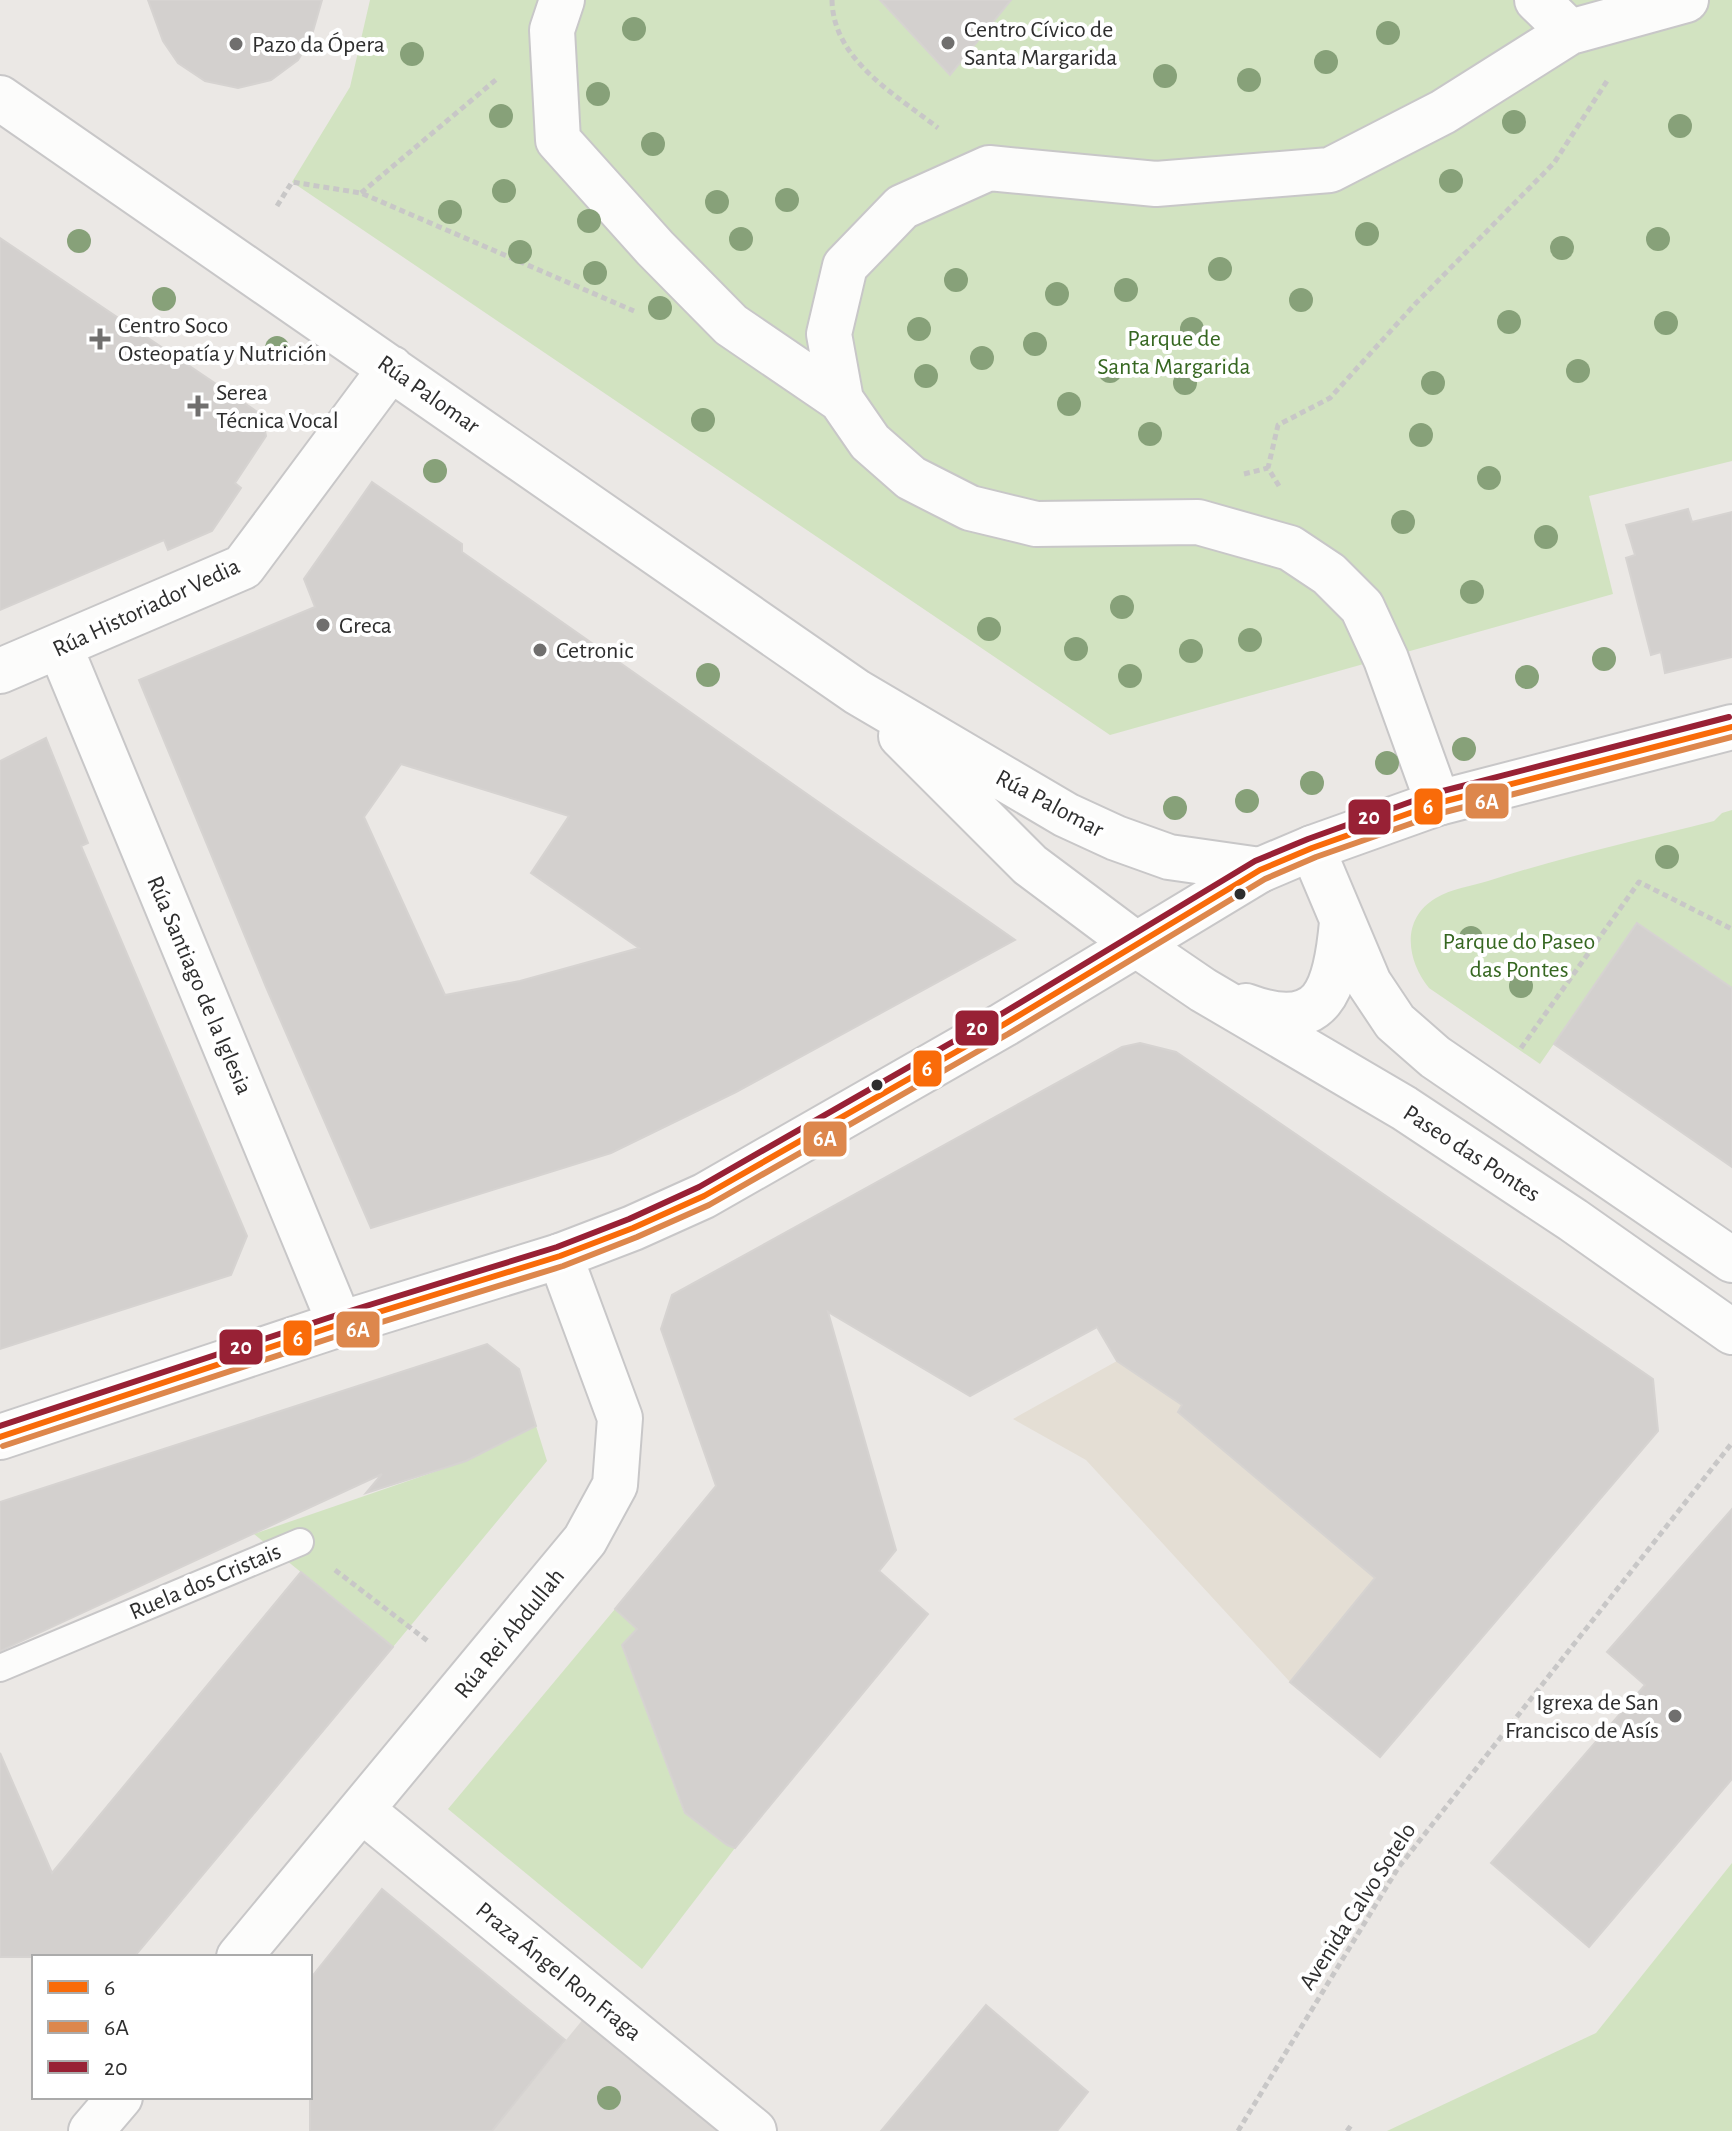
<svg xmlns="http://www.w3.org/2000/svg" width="1732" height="2131" font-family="'Alegreya Sans',sans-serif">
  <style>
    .education { fill: #e4ded4 }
    .green { fill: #d2e3c1 }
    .plaza { fill: #dbd8d5 }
    .building { fill: #d3d0ce; stroke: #d6d3d1; stroke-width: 2; fill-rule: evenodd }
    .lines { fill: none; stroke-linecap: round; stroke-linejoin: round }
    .lane-casing { stroke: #c8c7c8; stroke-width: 30 }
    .street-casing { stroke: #c8c7c8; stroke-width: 48 }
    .secondary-casing { stroke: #c8c7c8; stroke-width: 48 }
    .path { stroke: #c8c7c7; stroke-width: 5; stroke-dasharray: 6 4; stroke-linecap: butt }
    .lane { stroke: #fcfcfb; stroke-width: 26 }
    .street { stroke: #fcfcfb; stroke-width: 44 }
    .secondary { stroke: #fcfcfb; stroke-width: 44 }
    .bus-1-casing { stroke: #fff; stroke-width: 12 }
    .bus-2-casing { stroke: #fff; stroke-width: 12 }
    .bus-3-casing { stroke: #fff; stroke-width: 12 }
    .bus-1 { stroke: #f96b09; stroke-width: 6 }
    .bus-2 { stroke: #dd874c; stroke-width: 6 }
    .bus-3 { stroke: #982135; stroke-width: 6 }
    .tree { fill: #87a179 }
    .poi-dot { fill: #706f6e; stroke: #fff; stroke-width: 3 }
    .bus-dot { fill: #2e2e2e; stroke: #fff; stroke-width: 3 }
    .labels { text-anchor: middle; stroke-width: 8; stroke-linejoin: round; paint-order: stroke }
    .poi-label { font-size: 24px; fill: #2e2e2e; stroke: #fff; text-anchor: start }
    .park-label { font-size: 24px; fill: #366721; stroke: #fff }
    .street-label { font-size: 24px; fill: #2e2e2e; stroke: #fff }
    .line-badge { stroke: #fff; stroke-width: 3 }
    .badge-label { font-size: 22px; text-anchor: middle; font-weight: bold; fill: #fff }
  </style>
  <rect width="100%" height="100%" fill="#ebe8e5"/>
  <!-- education -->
  <path class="education" d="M1117,1361L1182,1405L1464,1468L1401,1732L1380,1757L1290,1682L1086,1460L1013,1419Z"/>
  <!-- green -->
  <path class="green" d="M370,0H1732V461L1589,496L1613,594L1110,735L292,182L350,87Z
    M1732,810V988L1637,923L1540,1064L1429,988C1407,961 1400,919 1436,898C1450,889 1472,886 1488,881C1562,857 1639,840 1714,821L1722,813Z
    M536,1426L547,1461L393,1647L254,1534L466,1461Z
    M615,1609L637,1629L622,1646L684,1812L735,1848L642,1969L448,1809Z
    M1732,1863V2131H1387L1596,2033Z"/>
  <!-- plaza -->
  <path class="plaza" d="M597,2002L754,2131H492Z"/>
  <!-- building -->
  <path class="building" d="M148,0H322L311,38L298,60L271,80L238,88L205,81L178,63L163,41Z
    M880,0H1011L950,75Z
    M0,238L262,415L266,436L235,483L241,488L212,531L168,550L164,540L0,610Z
    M372,482L462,544V552L1015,940L736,1092L611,1153L371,1228L266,987L139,680L315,607L304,579ZM401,764L569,816L531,873L639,948L520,981L445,995L364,817Z
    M1688,509L1692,522L1732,512V657L1665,673L1661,652L1651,655L1626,558L1635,555L1626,525Z
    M46,738L88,843L81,846L247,1236L231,1275L0,1349V761Z
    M1637,923L1732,988V1167L1554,1044Z
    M1140,1043L1176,1052L1653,1379L1658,1431L1380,1757L1290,1682L1375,1578L1178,1412L1182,1405L1117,1361L1097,1327L970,1396L828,1312L896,1550L879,1571L928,1614L735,1848L727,1845L685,1813L622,1645L637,1629L615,1609L716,1486L661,1329L672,1295L1122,1047Z
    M487,1344L519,1369L536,1426L466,1461L366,1493L382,1474L0,1651V1502Z
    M1732,1509V1779L1589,1947L1491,1863L1645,1685L1607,1652Z
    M301,1572L393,1647L134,1957H0V1753L52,1873Z
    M382,1889L565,2040L492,2131H310V1979Z
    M986,2005L1088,2092L1057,2131H881Z"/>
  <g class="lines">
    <!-- lane casing -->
    <g class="lane-casing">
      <path id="lane" d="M0,1668L300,1542"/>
    </g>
    <!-- street casing -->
    <g class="street-casing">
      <path id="street" d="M562,0L552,30L558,140L655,248L731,325L841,400
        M1537,0L1570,32
        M0,98L857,692L1066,815L1116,838L1169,857L1260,870
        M60,647L340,1324
        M0,671L243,567L391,368
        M901,736L1030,865L1137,945L1203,990L1404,1108L1573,1220L1732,1332
        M1438,803L1386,659L1362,607L1329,574L1290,548L1198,522L1036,524L970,508L911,478L870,442L841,400L829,334L845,266L902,207L989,168L1156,184L1330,170L1443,112L1570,32L1686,0
        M1312,848L1369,983L1395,1022L1435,1057L1732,1260
        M1246,1006C1324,1035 1336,989 1342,922
        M363,1811L754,2131
        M239,1957L585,1540L615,1485L620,1418L560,1256
        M91,2131L120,2097"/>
    </g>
    <!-- secondary casing -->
    <g class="secondary-casing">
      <path id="secondary" d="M0,1437L340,1324L560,1256L633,1228L704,1196L1003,1025L1260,870L1312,848L1438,803L1732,727"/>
    </g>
    <!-- path -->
    <path class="path" d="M832,0C833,60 895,94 938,128
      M361,193L498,78
      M277,206L292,182L361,193L634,311
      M1244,474L1268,468
      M1279,486L1268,468L1278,425L1330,398L1415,304L1554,163L1607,81
      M1521,1048L1639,882L1732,929
      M335,1570L429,1642
      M1238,2131L1398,1868L1732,1443
      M1347,2131L1352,2124"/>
    <!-- lane -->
    <use href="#lane" class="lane"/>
    <!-- street -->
    <use href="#street" class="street"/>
    <!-- secondary -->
    <use href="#secondary" class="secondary"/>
    <!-- bus-1 casing -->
    <g class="bus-1-casing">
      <path id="bus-1" d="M0,1437L340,1324L560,1256L633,1228L704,1196L1003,1025L1260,870L1312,848L1438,803L1732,727"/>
    </g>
    <!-- bus-2 casing -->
    <g class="bus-2-casing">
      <path id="bus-2" d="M3,1446L343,1334L563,1266L637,1237L709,1205L1008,1034L1265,879L1316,857L1441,813L1732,737"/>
    </g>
    <!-- bus-3 casing -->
    <g class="bus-3-casing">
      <path id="bus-3" d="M0,1426L337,1315L557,1247L629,1219L699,1187L998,1016L1255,861L1308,839L1435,793L1729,717"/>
    </g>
    <!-- bus-1 -->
    <use href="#bus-1" class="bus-1"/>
    <!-- bus-2 -->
    <use href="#bus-2" class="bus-2"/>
    <!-- bus-3 -->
    <use href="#bus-3" class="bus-3"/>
  </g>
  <!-- trees -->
  <g class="tree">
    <circle cx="634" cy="29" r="12"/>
    <circle cx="1388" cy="33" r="12"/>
    <circle cx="412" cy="54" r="12"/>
    <circle cx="1326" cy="62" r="12"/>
    <circle cx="1165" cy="76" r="12"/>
    <circle cx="1249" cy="80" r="12"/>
    <circle cx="598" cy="94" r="12"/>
    <circle cx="501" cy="116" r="12"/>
    <circle cx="1514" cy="122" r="12"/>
    <circle cx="1680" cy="126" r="12"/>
    <circle cx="653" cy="144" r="12"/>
    <circle cx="1451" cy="181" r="12"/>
    <circle cx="504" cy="191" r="12"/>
    <circle cx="787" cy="200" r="12"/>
    <circle cx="717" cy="202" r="12"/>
    <circle cx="450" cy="212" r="12"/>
    <circle cx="589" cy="221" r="12"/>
    <circle cx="1367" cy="234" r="12"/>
    <circle cx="741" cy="239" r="12"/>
    <circle cx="1658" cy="239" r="12"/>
    <circle cx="79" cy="241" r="12"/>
    <circle cx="1562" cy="248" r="12"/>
    <circle cx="520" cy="252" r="12"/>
    <circle cx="1220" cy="269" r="12"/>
    <circle cx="595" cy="273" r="12"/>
    <circle cx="956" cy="280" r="12"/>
    <circle cx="1126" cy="290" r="12"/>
    <circle cx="1057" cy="294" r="12"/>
    <circle cx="164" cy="299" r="12"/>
    <circle cx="1301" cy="300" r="12"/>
    <circle cx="660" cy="308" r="12"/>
    <circle cx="1509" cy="322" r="12"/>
    <circle cx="1666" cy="323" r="12"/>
    <circle cx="919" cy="329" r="12"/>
    <circle cx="1192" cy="329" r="12"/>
    <circle cx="1035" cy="344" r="12"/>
    <circle cx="277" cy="348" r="12"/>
    <circle cx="982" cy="358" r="12"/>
    <circle cx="1110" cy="371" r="12"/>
    <circle cx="1578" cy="371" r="12"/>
    <circle cx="926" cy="376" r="12"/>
    <circle cx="1185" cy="383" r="12"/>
    <circle cx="1433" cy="383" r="12"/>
    <circle cx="1069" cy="404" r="12"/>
    <circle cx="703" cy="420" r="12"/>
    <circle cx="1150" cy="434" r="12"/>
    <circle cx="1421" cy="435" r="12"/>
    <circle cx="435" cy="471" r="12"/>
    <circle cx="1489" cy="478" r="12"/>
    <circle cx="1403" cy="522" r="12"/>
    <circle cx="1546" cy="537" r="12"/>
    <circle cx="1472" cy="592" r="12"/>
    <circle cx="1122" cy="607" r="12"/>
    <circle cx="989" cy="629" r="12"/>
    <circle cx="1250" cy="640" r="12"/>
    <circle cx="1076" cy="649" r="12"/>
    <circle cx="1191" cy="651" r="12"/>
    <circle cx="1604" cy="659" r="12"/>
    <circle cx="708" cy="675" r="12"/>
    <circle cx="1130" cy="676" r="12"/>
    <circle cx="1527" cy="677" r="12"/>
    <circle cx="1464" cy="749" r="12"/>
    <circle cx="1387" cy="763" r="12"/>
    <circle cx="1312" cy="783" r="12"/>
    <circle cx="1247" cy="801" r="12"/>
    <circle cx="1175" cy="808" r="12"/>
    <circle cx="1667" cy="857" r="12"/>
    <circle cx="1471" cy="938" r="12"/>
    <circle cx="1521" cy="986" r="12"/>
    <circle cx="609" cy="2098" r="12"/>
  </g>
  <!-- markers -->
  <g class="poi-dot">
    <circle cx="948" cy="43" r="8"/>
    <circle cx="236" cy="44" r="8"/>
    <path d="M96 327h8v8h8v8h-8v8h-8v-8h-8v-8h8z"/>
    <path d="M194 394h8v8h8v8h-8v8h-8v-8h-8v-8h8z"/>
    <circle cx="323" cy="625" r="8"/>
    <circle cx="540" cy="650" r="8"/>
    <circle cx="1675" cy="1716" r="8"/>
  </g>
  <g class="bus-dot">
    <circle cx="1240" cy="894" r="7"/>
    <circle cx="877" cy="1085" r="7"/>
  </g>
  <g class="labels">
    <!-- poi labels -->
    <g class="poi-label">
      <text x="964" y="37">Centro Cívico de<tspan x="964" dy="28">Santa Margarida</tspan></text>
      <text x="252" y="52">Pazo da Ópera</text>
      <text x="118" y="333">Centro Soco<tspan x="118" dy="28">Osteopatía y Nutrición</tspan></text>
      <text x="216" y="400">Serea<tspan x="216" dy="28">Técnica Vocal</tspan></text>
      <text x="339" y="633">Greca</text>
      <text x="556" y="658">Cetronic</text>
      <text x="1659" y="1710" text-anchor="end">Igrexa de San<tspan x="1659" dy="28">Francisco de Asís</tspan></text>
    </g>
    <!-- park labels -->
    <g class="park-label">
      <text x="1174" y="346">Parque de<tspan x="1174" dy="28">Santa Margarida</tspan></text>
      <text x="1519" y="949">Parque do Paseo<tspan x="1519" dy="28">das Pontes</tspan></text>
    </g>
    <!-- street labels -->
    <g class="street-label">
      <text transform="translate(429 394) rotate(35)" y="8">Rúa Palomar</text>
      <text transform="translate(146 607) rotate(-25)" y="8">Rúa Historiador Vedia</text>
      <text transform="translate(1050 803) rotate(28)" y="8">Rúa Palomar</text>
      <text transform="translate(200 985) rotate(67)" y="8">Rúa Santiago de la Iglesia</text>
      <text transform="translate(1472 1153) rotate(33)" y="8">Paseo das Pontes</text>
      <text transform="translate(205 1581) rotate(-23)" y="8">Ruela dos Cristais</text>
      <text transform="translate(509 1633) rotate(-51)" y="8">Rúa Rei Abdullah</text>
      <text transform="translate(1357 1906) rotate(-57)" y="8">Avenida Calvo Sotelo</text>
      <text transform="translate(559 1971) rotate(39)" y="8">Praza Ángel Ron Fraga</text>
    </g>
  </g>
  <g class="line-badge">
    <rect x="1464" y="782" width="46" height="38" rx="8" fill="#dd874c"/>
    <rect x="1413" y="787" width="31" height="39" rx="8" fill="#f96b09"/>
    <rect x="1347" y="798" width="45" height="38" rx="8" fill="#982135"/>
    <rect x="954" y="1009" width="46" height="38" rx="8" fill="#982135"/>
    <rect x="912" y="1049" width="31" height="39" rx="8" fill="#f96b09"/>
    <rect x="802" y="1120" width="46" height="38" rx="8" fill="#dd874c"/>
    <rect x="335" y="1310" width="46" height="39" rx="8" fill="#dd874c"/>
    <rect x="282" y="1319" width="31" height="38" rx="8" fill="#f96b09"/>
    <rect x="218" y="1328" width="46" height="38" rx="8" fill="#982135"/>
  </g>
  <g class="badge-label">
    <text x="1487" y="809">6A</text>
    <text x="1428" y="814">6</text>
    <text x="1369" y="824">20</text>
    <text x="977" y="1035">20</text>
    <text x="927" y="1076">6</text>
    <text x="825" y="1146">6A</text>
    <text x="358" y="1337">6A</text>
    <text x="298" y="1346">6</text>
    <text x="241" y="1354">20</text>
  </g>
  <!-- legend -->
  <rect x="32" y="1955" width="280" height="144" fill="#ffffff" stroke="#ababab" stroke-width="2"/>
  <rect x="48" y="1981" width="40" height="12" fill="#f96b09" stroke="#ababab" stroke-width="2"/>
  <text x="104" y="1995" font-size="24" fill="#2e2e2e">6</text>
  <rect x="48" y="2021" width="40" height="12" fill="#dd874c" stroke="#ababab" stroke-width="2"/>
  <text x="104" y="2035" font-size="24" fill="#2e2e2e">6A</text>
  <rect x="48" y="2061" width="40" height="12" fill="#982135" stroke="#ababab" stroke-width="2"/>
  <text x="104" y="2075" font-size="24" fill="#2e2e2e">20</text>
</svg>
